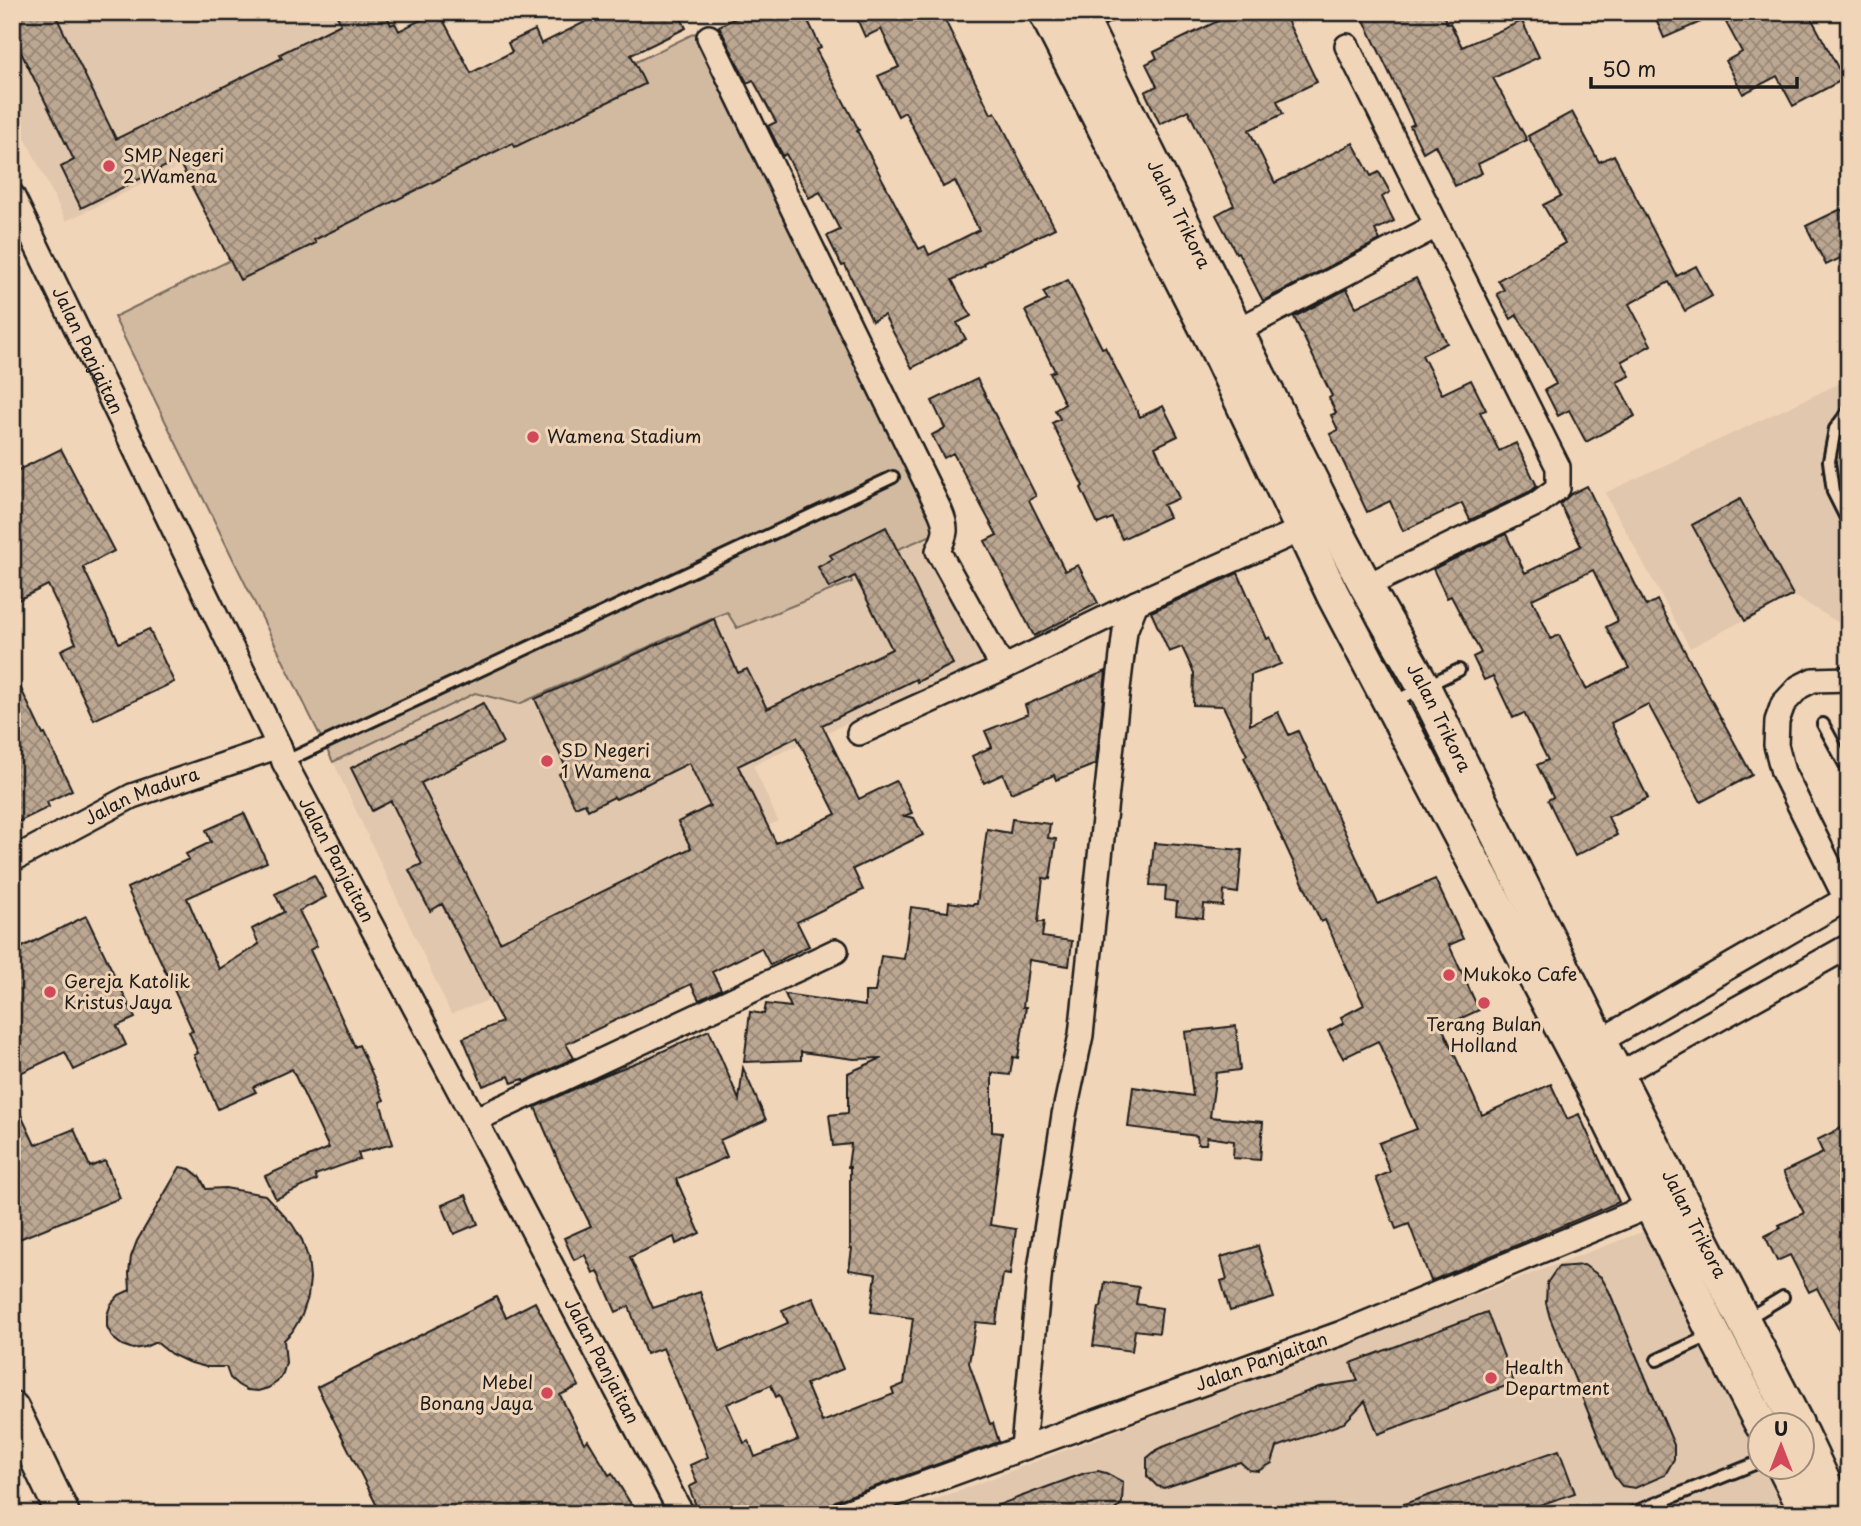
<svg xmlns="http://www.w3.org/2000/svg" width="1861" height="1526" font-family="'Playpen Sans',sans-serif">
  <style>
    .built { fill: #e1c7ad }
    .garden { fill: #d2baa1; stroke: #776b5e; stroke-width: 2 }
    .building { fill: url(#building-cross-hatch); stroke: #1c1c1c; stroke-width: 2; fill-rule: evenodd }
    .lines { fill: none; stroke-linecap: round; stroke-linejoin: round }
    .lane-casing { stroke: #1c1c1c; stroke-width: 16 }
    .street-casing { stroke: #1c1c1c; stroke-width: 28 }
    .secondary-casing { stroke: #1c1c1c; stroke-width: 37 }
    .lane { stroke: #f1d5b8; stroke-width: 10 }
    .street { stroke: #f1d5b8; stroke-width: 23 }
    .secondary { stroke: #f1d5b8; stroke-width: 32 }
    .poi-dot { fill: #d1495b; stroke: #f1d5b8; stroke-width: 2.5 }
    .labels { text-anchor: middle; stroke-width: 6; stroke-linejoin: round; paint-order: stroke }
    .poi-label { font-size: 18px; fill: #1c1c1c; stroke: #f1d5b8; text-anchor: start }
    .street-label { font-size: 18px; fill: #1c1c1c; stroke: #f1d5b8 }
  </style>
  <defs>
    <pattern id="building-cross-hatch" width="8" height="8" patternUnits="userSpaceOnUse" patternTransform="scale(1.75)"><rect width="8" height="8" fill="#bca792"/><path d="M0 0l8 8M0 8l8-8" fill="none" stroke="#988776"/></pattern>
  </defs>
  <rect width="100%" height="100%" fill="#f1d5b8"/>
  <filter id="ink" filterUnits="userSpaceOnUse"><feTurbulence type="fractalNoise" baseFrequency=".0143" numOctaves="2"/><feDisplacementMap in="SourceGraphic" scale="14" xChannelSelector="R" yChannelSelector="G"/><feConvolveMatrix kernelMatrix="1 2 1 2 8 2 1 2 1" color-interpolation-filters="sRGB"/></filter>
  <g filter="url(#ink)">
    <!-- built -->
    <path class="built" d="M12,12H393L413,54L66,221L12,111Z
      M1849,379V629L1793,595L1690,648L1605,493Z
      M914,515L983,663L753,765L778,821L717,852L533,980L489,1000L451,1014L331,757L482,685Z
      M1647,1230L1759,1439V1466L1774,1467L1798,1514H897Z"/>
    <!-- garden -->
    <path class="garden" d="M695,33L939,532L848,570L852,582L737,628L727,612L519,704L475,693L333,762L114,317Z"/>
    <!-- building -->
    <path class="building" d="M12,12H54L116,139L282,58L280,54L341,24L335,12H385L391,25L395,23L399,31L436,12H439L471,73L512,52L508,43L535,30L541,44L605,12H678L686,28L631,55L645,84L515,147L513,143L314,240L316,243L240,280L178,160L81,208L61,167L74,160L12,34Z
      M748,12H804L821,48L816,50L859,130L857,131L919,249L925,246L929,255L979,230L955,181L943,187L905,112L898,116L878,76L899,67L881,29L865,37L854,12H941L991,114L995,112L1055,228L983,263L984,265L952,280L971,316L957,323L966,339L912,368L884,315L872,321L845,265L842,266L827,236L840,230L820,192L809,198L786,154L783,156L768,126L776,122L753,80L747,83L719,26Z
      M1217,12H1283L1317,82L1277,101L1283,114L1249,130L1275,183L1353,143L1371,176L1379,172L1390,192L1382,197L1394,221L1375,230L1380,240L1263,301L1238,252L1236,253L1216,215L1234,205L1188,110L1160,124L1145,92L1157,86L1146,64L1157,58L1154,52L1220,20Z
      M1360,12H1442L1447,24L1450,23L1462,47L1522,21L1539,57L1493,78L1527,140L1478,164L1482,173L1455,186L1435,145L1423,152L1410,126L1414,124Z
      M1653,12H1808L1844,79L1793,106L1777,76L1743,94L1726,61L1742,52L1721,13L1664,38Z
      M1572,112L1599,162L1614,155L1677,276L1696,266L1712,296L1685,311L1669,282L1629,304L1651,345L1622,361L1630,376L1617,382L1635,416L1586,442L1569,410L1558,416L1545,390L1556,384L1548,368L1517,315L1511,319L1497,294L1504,290L1498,280L1565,243L1543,205L1561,196L1528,136Z
      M1841,209L1849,221V254L1826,265L1806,226Z
      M1416,278L1447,343L1422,355L1442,394L1471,380L1486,410L1480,412L1499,451L1516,443L1537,486L1531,491L1470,520L1462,503L1403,531L1390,501L1367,512L1330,434L1338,430L1331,415L1336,413L1329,398L1332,396L1294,317L1347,289L1356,307Z
      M1068,280L1102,348L1105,347L1140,417L1163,406L1178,436L1155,447L1179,498L1163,505L1169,517L1122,539L1112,518L1098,524L1081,488L1083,486L1052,423L1060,419L1055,410L1065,404L1050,373L1055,371L1025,311L1048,300L1043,292Z
      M977,379L1036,496L1029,500L1065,571L1078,565L1098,603L1034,636L985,541L997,535L953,453L944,458L932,435L945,428L932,401Z
      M61,449L114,551L83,567L119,643L149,629L174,682L94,720L61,650L76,643L48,585L12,603V473Z
      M1587,486L1646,606L1657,600L1752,775L1701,802L1648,704L1611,723L1648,798L1608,817L1617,835L1575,856L1548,800L1553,797L1537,765L1548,760L1524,713L1513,718L1493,676L1484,680L1473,657L1481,653L1451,596L1447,598L1433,569L1506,534L1525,573L1581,546L1560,504L1571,494ZM1593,570L1618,621L1606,627L1629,668L1586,689L1559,635L1551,639L1532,599Z
      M1740,499L1793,595L1745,621L1692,525Z
      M886,527L953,664L917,682L916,679L822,725L859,799L896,781L912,813L904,816L914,818L923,835L853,869L863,890L797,922L809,946L770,965L761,948L712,972L721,989L708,996L699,1000L691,984L566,1044L574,1058L524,1082L523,1079L512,1083L509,1076L483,1086L463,1038L502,1022L442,904L430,911L409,870L422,864L391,801L372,811L351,768L483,703L503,743L421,783L500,942L691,848L678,822L710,806L689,763L616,799L614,797L588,810L585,803L575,807L559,774L567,770L535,699L714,619L738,673L747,669L767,709L892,649L855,576L829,588L818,567L833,559L830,555ZM797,737L836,814L776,843L738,766Z
      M1238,573L1267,639L1270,637L1281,664L1251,675L1250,725L1278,712L1289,735L1298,731L1378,904L1435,879L1463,939L1449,945L1479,1010L1442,1027L1482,1115L1551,1084L1567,1119L1579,1114L1619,1202L1431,1281L1409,1224L1396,1229L1376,1178L1390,1172L1379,1143L1417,1129L1378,1041L1343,1058L1328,1031L1344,1023L1341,1017L1364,1005L1325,920L1321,922L1269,810L1244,757L1247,755L1223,706L1193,705L1194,673L1182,647L1169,652L1151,612Z
      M12,670L43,735L45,734L72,790L47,802L49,807L12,825Z
      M1106,671L1096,764L1056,780L1054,775L1011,793L1003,774L984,783L972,756L992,747L985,731L1028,714L1025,705Z
      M244,813L267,862L187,898L198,924L219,969L259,944L252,929L284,912L275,894L314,875L326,897L299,911L317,946L310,950L355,1047L359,1045L384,1100L380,1102L393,1144L358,1153L360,1159L315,1175L317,1180L276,1199L265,1176L329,1148L292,1069L253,1087L256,1092L218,1109L194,1055L198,1053L189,1032L193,1031L127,888L189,859L186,854L211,842L206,830Z
      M1012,819L1050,824L1048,838L1056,839L1050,879L1043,878L1038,922H1044L1042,937L1072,941L1069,966L1029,960L1023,1007H1026L1018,1058L1013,1057L1010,1075L992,1073V1132L1002,1133L990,1225L1016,1229L1010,1275L1003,1274L996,1324L976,1322L969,1363L990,1424L993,1423L999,1442L835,1501L828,1508L814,1514H699L689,1487L697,1483L690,1465L708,1457L699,1433L663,1348L646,1354L629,1306L616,1312L598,1271L593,1273L585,1255L574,1260L564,1238L591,1226L559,1163L535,1107L600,1077L650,1057L709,1030L739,1100L743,1068L766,1120L720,1140L727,1157L676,1179L700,1233L676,1244L674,1237L630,1257L653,1308L700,1292L720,1352L788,1323L782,1310L813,1297L843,1369L806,1384L822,1422L894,1394L892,1389L904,1384L913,1318L871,1312L876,1274L849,1270L852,1249L850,1248V1167H848L851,1144L833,1146L829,1115L848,1113V1073L882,1058L854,1059L801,1052V1060L744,1062L750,1012L764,1014L766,1004L791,1007L785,994L865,1006V992H875L881,956L904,959L911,907L948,912L949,902L973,905V904H977L987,829L1010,833ZM771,1385L776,1397L779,1395L798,1440L755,1457L749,1441L744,1443L727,1404Z
      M1154,843L1242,850L1238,893L1224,891L1223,906L1204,904L1203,918L1176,915L1177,902L1165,900L1166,886L1150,885Z
      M86,916L135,1018L117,1026L126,1045L74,1070L65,1052L12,1077V952Z
      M1236,1026L1240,1070L1216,1073L1210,1117L1263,1122L1260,1160L1233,1158L1234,1141L1207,1137L1206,1144H1198L1197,1136L1128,1127L1133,1087L1193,1096L1185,1032Z
      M12,1096L35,1145L74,1129L90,1167L105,1161L120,1198L12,1242Z
      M1849,1124V1349L1817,1288L1809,1292L1790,1255L1777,1261L1765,1236L1781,1228L1779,1225L1804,1213L1783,1172L1823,1153L1817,1140Z
      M180,1167L190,1169L200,1177L206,1189L225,1188L265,1195L292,1224L302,1240L308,1258L310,1278L308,1297L302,1315L292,1332L284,1340L286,1363L283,1373L277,1382L268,1388L258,1391L247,1390L238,1385L230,1378L226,1367H206L188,1362L171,1354L156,1342L145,1347L133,1349L122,1345L113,1338L107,1327V1315L111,1304L119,1295L130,1290L129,1273L131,1257L137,1241Z
      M466,1195L478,1224L454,1234L442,1205Z
      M1258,1246L1274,1298L1230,1311L1221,1281L1227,1279L1221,1257Z
      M1584,1265L1601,1277L1609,1291L1674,1445V1459L1665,1475L1635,1488L1622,1486L1614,1476L1550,1318L1546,1303L1547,1283L1558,1267Z
      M1105,1282L1139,1287L1136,1304L1162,1308L1159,1333L1135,1330L1132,1351L1093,1346L1099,1307H1101Z
      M496,1297L506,1317L535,1302L579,1386L560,1395L584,1443L588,1440L609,1475L612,1473L637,1514H381L317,1387Z
      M1487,1312L1514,1383L1378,1434L1365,1401L1344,1423L1277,1447L1272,1463L1258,1471L1249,1470L1240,1462L1164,1488L1157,1486L1147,1476V1458L1158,1449L1319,1387L1358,1381L1351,1363Z
      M1559,1450L1575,1493L1514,1514H1388L1387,1510Z
      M1098,1471L1106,1473L1123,1482L1122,1503L1112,1514H983L982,1511L1085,1473Z"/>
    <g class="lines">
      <!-- lane casing -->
      <g class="lane-casing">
        <path id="lane" d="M1087,27L1114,12
          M1849,410L1835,429L1829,461L1833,492L1849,524
          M1393,702L1459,670
          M1823,724L1849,772
          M284,762L893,477
          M1745,1320L1783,1297
          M1657,1360L1711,1335
          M1630,1514L1759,1462"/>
      </g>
      <!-- street casing -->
      <g class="street-casing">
        <g id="street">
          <path d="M709,37L940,511C948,529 946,534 938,551L1003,668"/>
          <path d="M1347,46L1558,467V488L1538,503L1366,586"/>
          <path id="s1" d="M12,195L279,746L284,762L475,1120L678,1507L683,1514"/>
          <path d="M1225,337L1436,226"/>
          <path d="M1849,679L1813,680L1799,687L1783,704L1777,721L1776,745L1783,772L1849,905"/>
          <path d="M859,733L1003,668L1136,603L1314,524"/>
          <path id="s2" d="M12,860L132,796L279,746"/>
          <path d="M1588,1048L1846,899"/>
          <path d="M1604,1083L1849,946"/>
          <path d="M475,1120L836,951"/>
          <path d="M1023,1447L1040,1269L1064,1115L1081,1035L1117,697L1125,631L1136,603"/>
          <path id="s3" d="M840,1514L1342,1333L1664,1200"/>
        </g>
      </g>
      <!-- secondary casing -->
      <g class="secondary-casing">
        <g id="secondary">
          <path d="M1045,12L1213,342L1333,595L1593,1088L1714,1334L1761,1424"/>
          <path id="s4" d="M1078,12L1329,516L1366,586L1424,687L1600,1042L1797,1424"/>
          <path d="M12,1408L63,1514"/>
          <path d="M1801,1433L1839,1514"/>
          <path d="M1783,1466L1807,1514"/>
        </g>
      </g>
      <!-- lane -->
      <use href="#lane" class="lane"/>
      <!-- street -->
      <use href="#street" class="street"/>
      <!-- secondary -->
      <use href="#secondary" class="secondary"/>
    </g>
  </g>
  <!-- markers -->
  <g class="poi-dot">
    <circle cx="109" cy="166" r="7"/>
    <circle cx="533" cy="437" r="7"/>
    <circle cx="547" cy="761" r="7"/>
    <circle cx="1449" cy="975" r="7"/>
    <circle cx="50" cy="992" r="7"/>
    <circle cx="1484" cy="1003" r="7"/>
    <circle cx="1491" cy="1378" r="7"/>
    <circle cx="547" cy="1393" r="7"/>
  </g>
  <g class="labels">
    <!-- poi labels -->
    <g class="poi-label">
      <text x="123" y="162">SMP Negeri<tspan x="123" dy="21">2 Wamena</tspan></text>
      <text x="547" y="443">Wamena Stadium</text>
      <text x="561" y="757">SD Negeri<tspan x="561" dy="21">1 Wamena</tspan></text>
      <text x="1463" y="981">Mukoko Cafe</text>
      <text x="64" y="988">Gereja Katolik<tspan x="64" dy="21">Kristus Jaya</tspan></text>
      <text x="1484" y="1031" text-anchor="middle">Terang Bulan<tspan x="1484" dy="21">Holland</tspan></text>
      <text x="1505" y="1374">Health<tspan x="1505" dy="21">Department</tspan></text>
      <text x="533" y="1389" text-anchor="end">Mebel<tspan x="533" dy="21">Bonang Jaya</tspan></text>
    </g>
    <!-- street labels -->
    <g class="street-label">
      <text dy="6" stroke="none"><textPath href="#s4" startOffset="226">Jalan Trikora</textPath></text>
      <text dy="6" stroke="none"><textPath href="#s1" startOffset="173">Jalan Panjaitan</textPath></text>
      <text dy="6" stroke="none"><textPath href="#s4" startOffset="793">Jalan Trikora</textPath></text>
      <text dy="6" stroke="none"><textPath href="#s2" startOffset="145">Jalan Madura</textPath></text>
      <text dy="6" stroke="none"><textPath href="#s1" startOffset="740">Jalan Panjaitan</textPath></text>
      <text dy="6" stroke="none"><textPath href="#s4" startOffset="1360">Jalan Trikora</textPath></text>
      <text dy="6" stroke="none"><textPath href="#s1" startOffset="1307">Jalan Panjaitan</textPath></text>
      <text dy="6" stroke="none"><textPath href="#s3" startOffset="448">Jalan Panjaitan</textPath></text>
    </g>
  </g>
  <!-- margin -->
  <rect width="1861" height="1526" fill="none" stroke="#f1d5b8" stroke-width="42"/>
  <rect x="21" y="21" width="1819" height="1484" fill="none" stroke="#1c1c1c" stroke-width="2.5" filter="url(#ink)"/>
  <!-- north arrow -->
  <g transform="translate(1781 1446)"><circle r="33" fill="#f1d5b8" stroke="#9c8b7a" stroke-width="2"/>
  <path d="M0-5L12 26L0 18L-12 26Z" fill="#d1495b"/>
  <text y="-10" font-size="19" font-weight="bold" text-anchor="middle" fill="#1c1c1c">U</text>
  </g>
  <!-- scale -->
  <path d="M1591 77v10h206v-10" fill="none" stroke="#1c1c1c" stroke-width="3.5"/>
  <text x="1602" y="77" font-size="21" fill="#1c1c1c" stroke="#f1d5b8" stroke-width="5" paint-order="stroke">50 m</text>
</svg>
